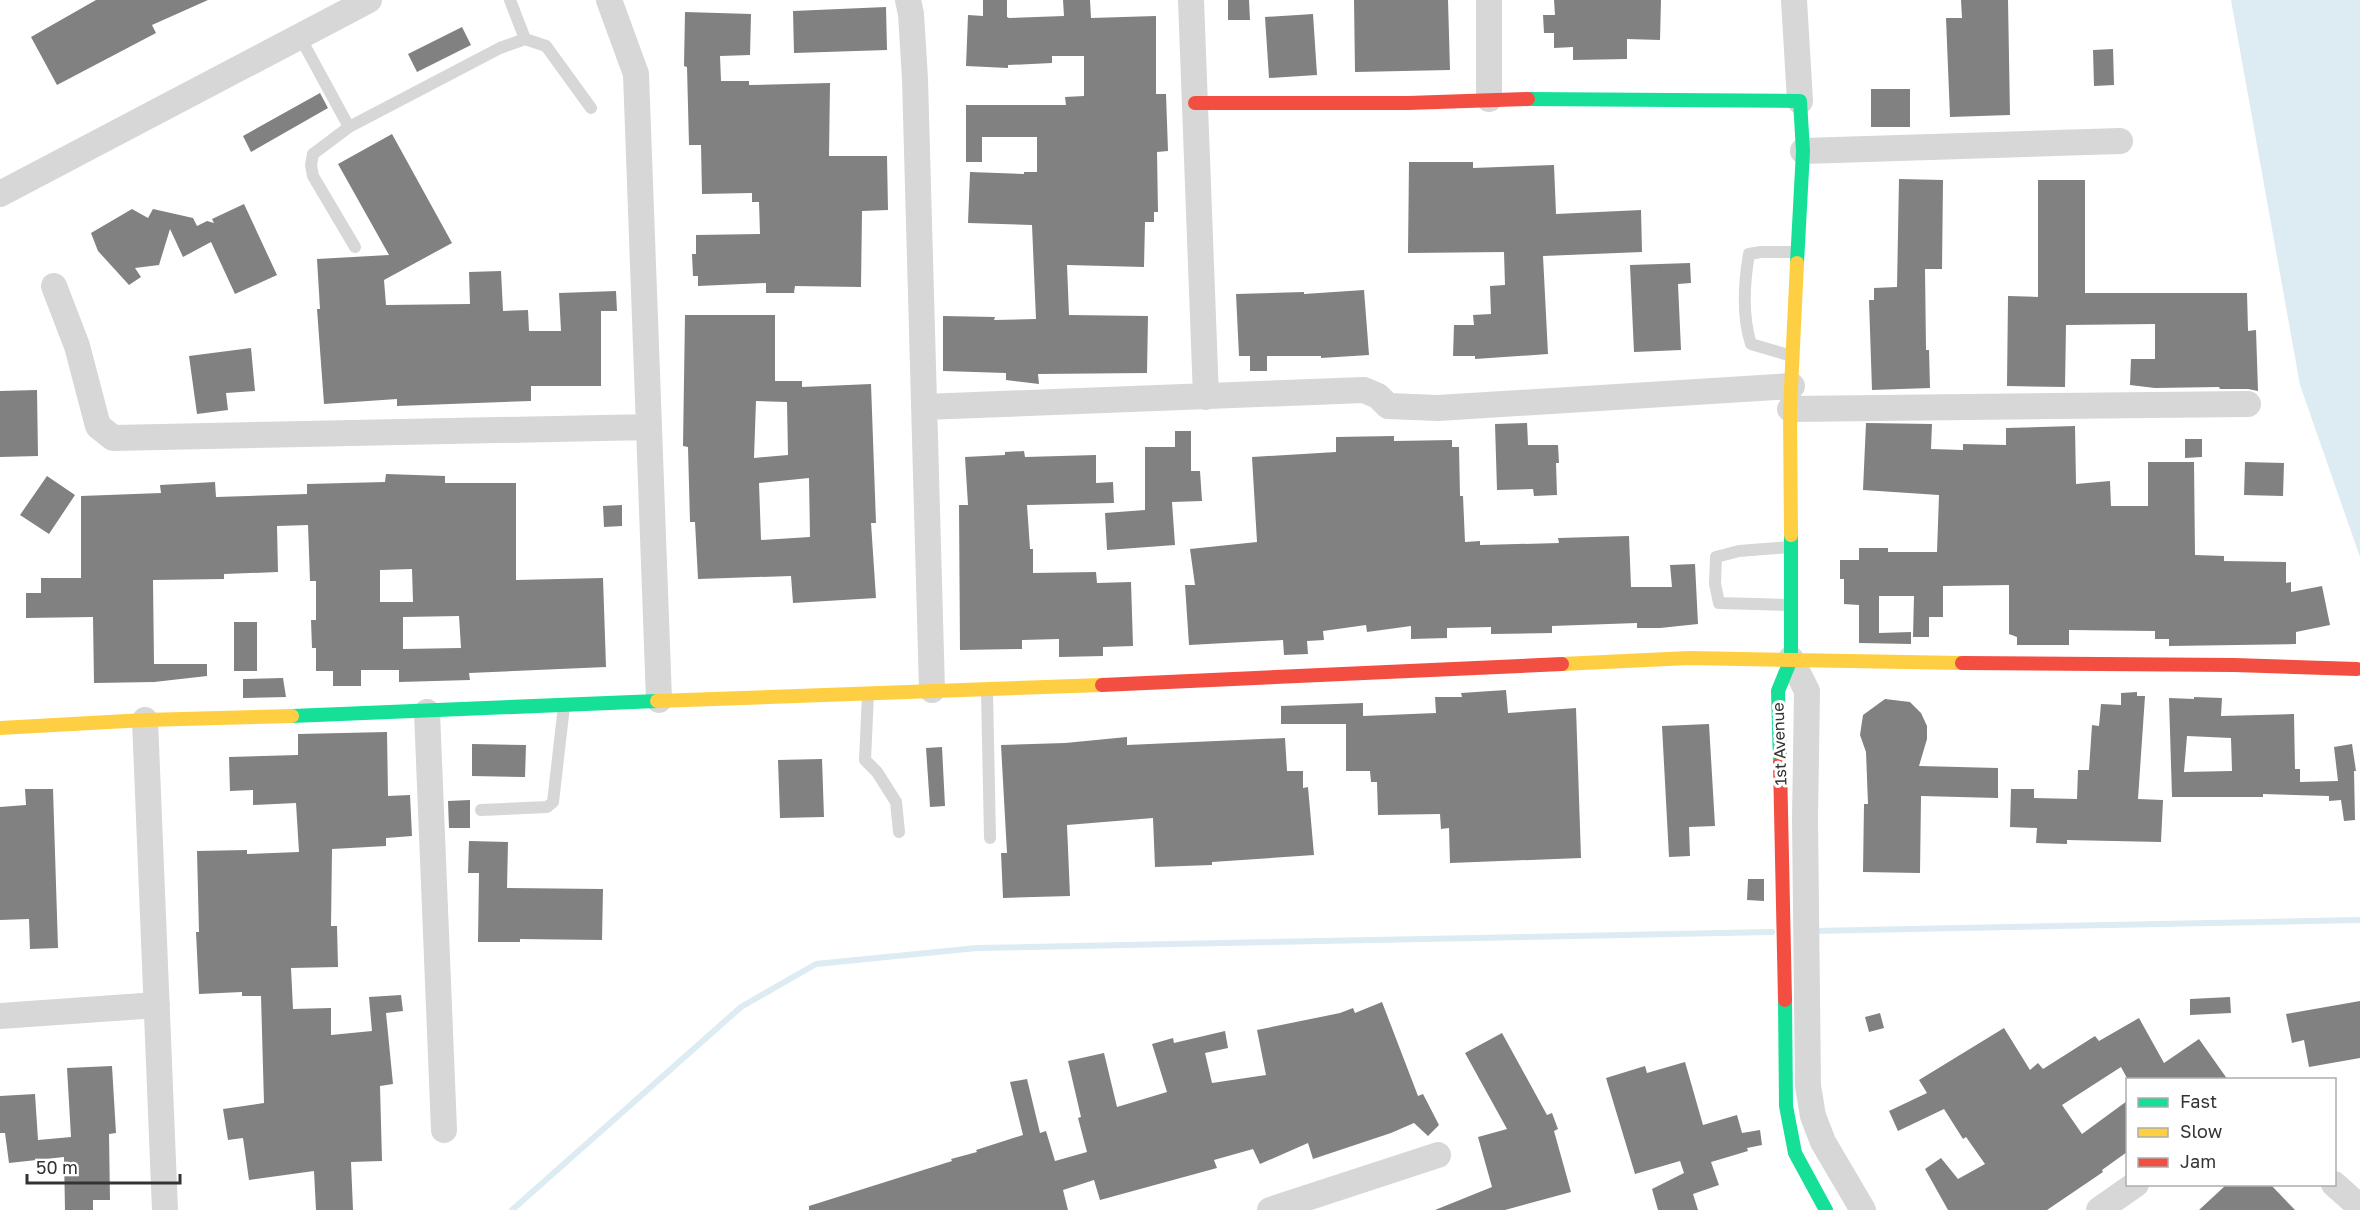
<svg xmlns="http://www.w3.org/2000/svg" width="2360" height="1210" font-family="'Golos Text',sans-serif">
  <style>
    .water { fill: #ddebf3 }
    .lines { fill: none; stroke-linecap: round; stroke-linejoin: round }
    .stream { stroke: #ddebf3; stroke-width: 6 }
    .building { fill: #818181; fill-rule: evenodd }
    .lane { stroke: #d7d7d7; stroke-width: 12 }
    .street { stroke: #d7d7d7; stroke-width: 26 }
    .fast { stroke: #16e098; stroke-width: 14 }
    .slow { stroke: #ffcf43; stroke-width: 14 }
    .jam { stroke: #f24e42; stroke-width: 14 }
    .labels { text-anchor: middle; stroke-width: 6; stroke-linejoin: round; paint-order: stroke }
    .street-label { font-size: 16px; fill: #333; stroke: #fff }
  </style>
  <rect width="100%" height="100%" fill="#fff"/>
  <!-- water -->
  <path class="water" d="M2231,0H2360V557L2300,385Z"/>
  <g class="lines">
    <!-- stream -->
    <path class="stream" d="M1813,931L2360,920
      M512,1210L741,1007L816,964L977,948L1772,932"/>
  </g>
  <!-- building -->
  <path class="building" d="M96,0H208L152,25L156,33L57,85L31,37Z
    M983,0H1007V17L1009,18L1064,16L1063,0H1090L1091,18L1156,16V94H1166L1168,151L1157,152L1158,212H1154V222H1145L1144,267L1067,265L1069,315L1148,316L1147,373L1038,374L1039,384L1006,380V373L943,371V316L995,317L994,320L1036,319L1032,225L968,223L970,172L1024,174V172H1037V137H982V162H966V105H1066L1065,97L1084,96V56H1052V63L1008,65V68L966,66L968,15L983,16Z
    M1228,0H1249L1250,20H1228Z
    M1354,0H1448L1450,70L1355,72Z
    M1554,0H1661L1660,40L1627,39V59L1573,60V47L1554,48V33H1544L1543,15H1555Z
    M1961,0H2008L2010,115L1950,117L1946,18H1962Z
    M886,7L887,50L794,53L793,11Z
    M685,12L751,14L750,55L720,56L721,81H749V85L830,83L829,156H887L888,210L862,211L861,287L795,286L794,293H766V283L698,286V276H693L692,254H696V235L760,234L759,202H752V193L702,194L701,145H689L687,67L684,66Z
    M1313,14L1317,75L1269,78L1265,17Z
    M462,27L471,45L417,72L408,54Z
    M2113,49L2114,85L2094,86L2093,50Z
    M1871,89H1910V127H1871Z
    M320,93L328,108L251,152L243,136Z
    M392,134L452,243L384,280L386,305L470,304L469,272L501,271L503,311L528,310L529,331H561L559,293L616,291L617,311H601V386H531V401L397,406V399L324,404L317,309H320L317,259L389,255L338,164Z
    M1409,162H1473V168L1554,165L1556,214L1641,210L1642,252L1543,256L1548,354L1475,359V356H1453L1454,325H1474L1473,315L1491,314L1490,286L1505,285L1504,252L1408,253Z
    M1899,179L1943,180L1942,269H1925L1926,350H1929L1930,388L1872,390L1869,300H1874V288L1897,287Z
    M2038,180H2085V293H2247L2248,331L2256,330L2258,391L2248,389H2220L2219,387L2155,388L2130,385L2131,359H2155V324L2066,325L2065,387L2007,386L2008,296L2038,297Z
    M244,204L277,275L235,294L211,242L183,257L170,229L159,265L135,268L141,277L129,285L98,251L91,233L132,209L148,218L153,209L193,218L197,226L207,221L214,223L212,219Z
    M1690,263L1691,283L1678,284L1681,350L1634,352L1630,265Z
    M1364,290L1369,355L1321,358V356H1267V371H1250V356H1239L1236,294L1304,292V294Z
    M685,315H775V381H802V387L871,384L876,523H871L876,598L793,603L791,576L698,579L695,522H690L688,447L683,446ZM756,401L787,402L788,455L754,458ZM809,478L810,537L761,540L759,483Z
    M251,348L255,391L226,393L228,410L197,414L189,356Z
    M37,390L38,456L0,457V391Z
    M1527,423L1528,445H1558L1559,463H1556L1557,495L1534,496L1533,489L1497,490L1495,424Z
    M1866,423L1932,424L1931,449L1963,450V444L2006,445V428L2075,426L2076,484L2110,481L2111,506H2148V462H2194L2195,555L2224,556V561L2286,562V583L2291,582V592L2322,586L2330,625L2296,632V644L2169,646V639H2155V631L2069,630V645H2017V637L2009,634V585L1943,586V617H1929V637H1913L1914,596H1879V633L1911,632V644L1859,643V605L1844,604V579H1840V560H1859V548H1888V552H1937L1939,495L1863,490Z
    M1175,431H1191V471H1200L1202,501L1172,502L1175,545L1107,550L1105,513L1145,510V447H1175Z
    M1394,436V441L1452,440V447H1459L1460,496H1463L1465,542L1480,541V545L1559,543L1558,538L1629,536L1631,587H1672L1670,565L1695,564L1698,624L1660,628H1637V623L1552,626V633L1491,634V627L1447,628V638L1411,639V626L1367,632L1366,625L1323,631L1324,640L1307,641L1308,654L1284,655L1283,640L1189,645L1185,585H1195L1190,549L1257,542L1252,457L1336,452V437Z
    M2185,439H2202V457L2185,458Z
    M1024,451L1025,457L1096,455V483L1113,482L1114,503L1027,505L1030,549H1033V573L1096,572L1097,583L1131,582L1133,646L1103,647V656L1059,657V639L1022,640V649L960,650L959,505H968L965,457L1005,455V452Z
    M2245,462L2284,463L2283,496L2244,495Z
    M386,474L445,476V483H516V580L603,578L606,667L469,673L470,680L399,682V670H361V686H333V671H316V648H312L311,620H316V581H310L308,525L277,526L278,572L224,574V579L153,580L154,664H207V676L154,682L94,683L93,617L26,618V593H41V578H81V496L161,493L160,485L215,482L216,497L307,494V484L385,482ZM412,569L413,602H380V570ZM459,616L461,648L403,649V617Z
    M47,476L75,495L49,534L20,515Z
    M622,505V526L604,527L603,506Z
    M234,622H257V671H234Z
    M283,678L286,697L243,698V679Z
    M1506,690L1508,713L1576,708L1581,858L1450,863L1449,828L1441,829L1440,814L1378,815L1377,782H1371L1370,771H1346V724H1281V706L1363,703V716L1436,713L1435,697H1462L1461,693Z
    M2137,692V696H2145L2138,799L2163,800L2161,842L2067,840V844L2036,843L2037,828L2010,827L2011,789H2034V798L2077,799L2078,770H2089L2092,725L2099,726L2101,704L2121,705V693Z
    M2194,697L2222,698L2221,716L2294,714L2295,769H2300V782L2338,781L2334,747L2352,744L2356,771H2354L2355,820L2344,821L2341,800L2329,801V796L2263,794V797H2172L2169,698L2194,699ZM2187,736L2231,738L2232,771L2184,772Z
    M1885,699L1910,702L1921,713L1927,726V739L1919,766L1998,768V798L1921,796L1920,873L1863,872L1864,804H1868L1866,752L1860,735L1863,715Z
    M1709,724L1715,826L1689,827L1690,856L1669,857L1662,726Z
    M387,732L388,796L410,795L412,836L386,838V846L332,849L331,926H337L338,967L291,968L293,1009L331,1008V1035L372,1031L369,997L401,995L403,1011L386,1013L393,1084L380,1086L382,1161L351,1162L353,1210H316L314,1171L249,1180L243,1138L228,1140L223,1109L264,1103L261,996H242V992L199,994L196,932H199L197,851L247,850V854L299,852L296,803L253,805V790L230,791L229,757L298,755V734Z
    M1127,737V745L1285,738L1287,771H1303V788L1308,787L1314,855L1212,862V865L1155,867L1153,818L1067,825L1070,896L1003,898L1001,853H1007L1001,745L1065,743Z
    M472,744L526,745L525,777L472,776Z
    M942,747L945,806L930,807L926,748Z
    M822,759L824,817L780,818L778,760Z
    M25,789H53L58,948L30,949L29,919L0,920V807L26,805Z
    M470,800V828H449L448,801Z
    M469,841L508,842L507,888L603,889L602,940L520,939V942H478L479,873H468Z
    M1748,879H1764V901L1747,900Z
    M2230,997L2231,1013L2190,1015V999Z
    M2360,1001V1058L2309,1067L2304,1040L2292,1043L2286,1014Z
    M1382,1002L1418,1096L1423,1094L1439,1125L1428,1136L1414,1123L1391,1133L1313,1159L1308,1143L1260,1164L1253,1149L1214,1160L1217,1168L1100,1200L1094,1180L1063,1190L1068,1210H809V1206L952,1161L951,1159L977,1152L976,1150L1023,1135L1010,1082L1027,1079L1040,1133L1046,1131L1055,1161L1087,1152L1078,1118L1081,1117L1068,1061L1104,1053L1117,1107L1167,1092L1152,1044L1173,1038L1174,1043L1225,1031L1228,1048L1205,1053L1212,1083L1266,1075L1257,1030L1340,1013L1353,1008L1355,1013Z
    M1880,1013L1884,1028L1869,1032L1865,1017Z
    M2139,1018L2164,1063L2199,1039L2228,1080H2128L2121,1067L2062,1105L2082,1134L2127,1101V1152L2102,1170L2103,1172L2047,1210H1948L1925,1169L1941,1158L1958,1179L1985,1164L1966,1137L1963,1139L1944,1109L1898,1131L1889,1111L1927,1093L1919,1080L2004,1028L2030,1070L2038,1063L2043,1069L2095,1036L2099,1041Z
    M1502,1033L1547,1115L1552,1113L1558,1129L1554,1131L1571,1192L1505,1210H1435L1492,1187L1478,1137L1507,1129L1465,1053Z
    M1685,1062L1703,1125L1737,1115L1742,1133L1760,1130L1762,1145L1747,1148L1748,1151L1711,1162L1719,1185L1693,1194L1698,1210H1658L1652,1189L1684,1173L1680,1161L1635,1174L1606,1078L1645,1066L1647,1073Z
    M112,1066L116,1133L109,1134L110,1200H93V1210H65L64,1157L9,1163L5,1133H0V1096L35,1094L38,1140L71,1137L67,1068Z
    M2226,1185H2271L2295,1210H2199Z"/>
  <g class="lines">
    <!-- lane -->
    <path class="lane" d="M510,0L525,39
      M300,37L349,127
      M355,247L313,176L311,165L313,154L349,127L500,48L525,39L546,46L591,108
      M1792,356L1751,344C1742,316 1744,283 1749,254L1761,252H1797
      M1790,547L1739,551L1716,557L1715,584L1719,603L1791,605
      M987,691L990,838
      M868,694L865,760L877,772L896,802L899,832
      M481,810L547,807L553,802L564,706"/>
    <!-- street -->
    <path class="street" d="M609,0L636,74L659,700
      M908,0L911,14L915,79L932,690
      M1191,0L1206,397
      M1794,0L1800,101
      M1489,99V0
      M1803,151L2120,141
      M0,194L369,0
      M54,286L77,346L98,426L113,438L649,427
      M924,407L1364,390L1378,396L1388,406L1438,408L1792,386
      M1790,409L2248,404
      M1791,659L1807,691L1805,819L1808,1086L1813,1116L1823,1142L1863,1210
      M427,712L444,1130
      M145,720L165,1210
      M0,1016L157,1005
      M2334,1184L2360,1207
      M1270,1210L1438,1155
      M2099,1210L2136,1184"/>
    <!-- fast -->
    <path class="fast" d="M1528,99L1800,101L1803,151L1797,263
      M292,716L657,701
      M1780,763L1778,691L1791,659V535
      M1785,1000L1786,1106L1795,1153L1826,1210"/>
    <!-- slow -->
    <path class="slow" d="M1791,535L1790,409L1797,263
      M1562,664L1689,658L1962,663
      M657,701L1102,685
      M0,728L145,720L292,716"/>
    <!-- jam -->
    <path class="jam" d="M1195,103H1408L1528,99
      M1962,663L2234,665L2357,669
      M1102,685L1562,664
      M1780,763L1785,1000"/>
  </g>
  <g class="labels">
    <!-- street labels -->
    <g class="street-label">
      <text transform="translate(1779 744) rotate(-92)" y="6">1st Avenue</text>
    </g>
  </g>
  <!-- legend -->
  <rect x="2126" y="1078" width="210" height="108" fill="#ffffff" stroke="#adadad" stroke-width="1.5"/>
  <rect x="2138" y="1098" width="30" height="9" fill="#16e098" stroke="#adadad" stroke-width="1.5"/>
  <text x="2180" y="1108" font-size="18" fill="#333333">Fast</text>
  <rect x="2138" y="1128" width="30" height="9" fill="#ffcf43" stroke="#adadad" stroke-width="1.5"/>
  <text x="2180" y="1138" font-size="18" fill="#333333">Slow</text>
  <rect x="2138" y="1158" width="30" height="9" fill="#f24e42" stroke="#adadad" stroke-width="1.5"/>
  <text x="2180" y="1168" font-size="18" fill="#333333">Jam</text>
  <!-- scale -->
  <path d="M27 1174v9h153v-9" fill="none" stroke="#333333" stroke-width="3"/>
  <text x="36" y="1174" font-size="18" fill="#333333" stroke="#ffffff" stroke-width="4.5" paint-order="stroke">50 m</text>
</svg>
